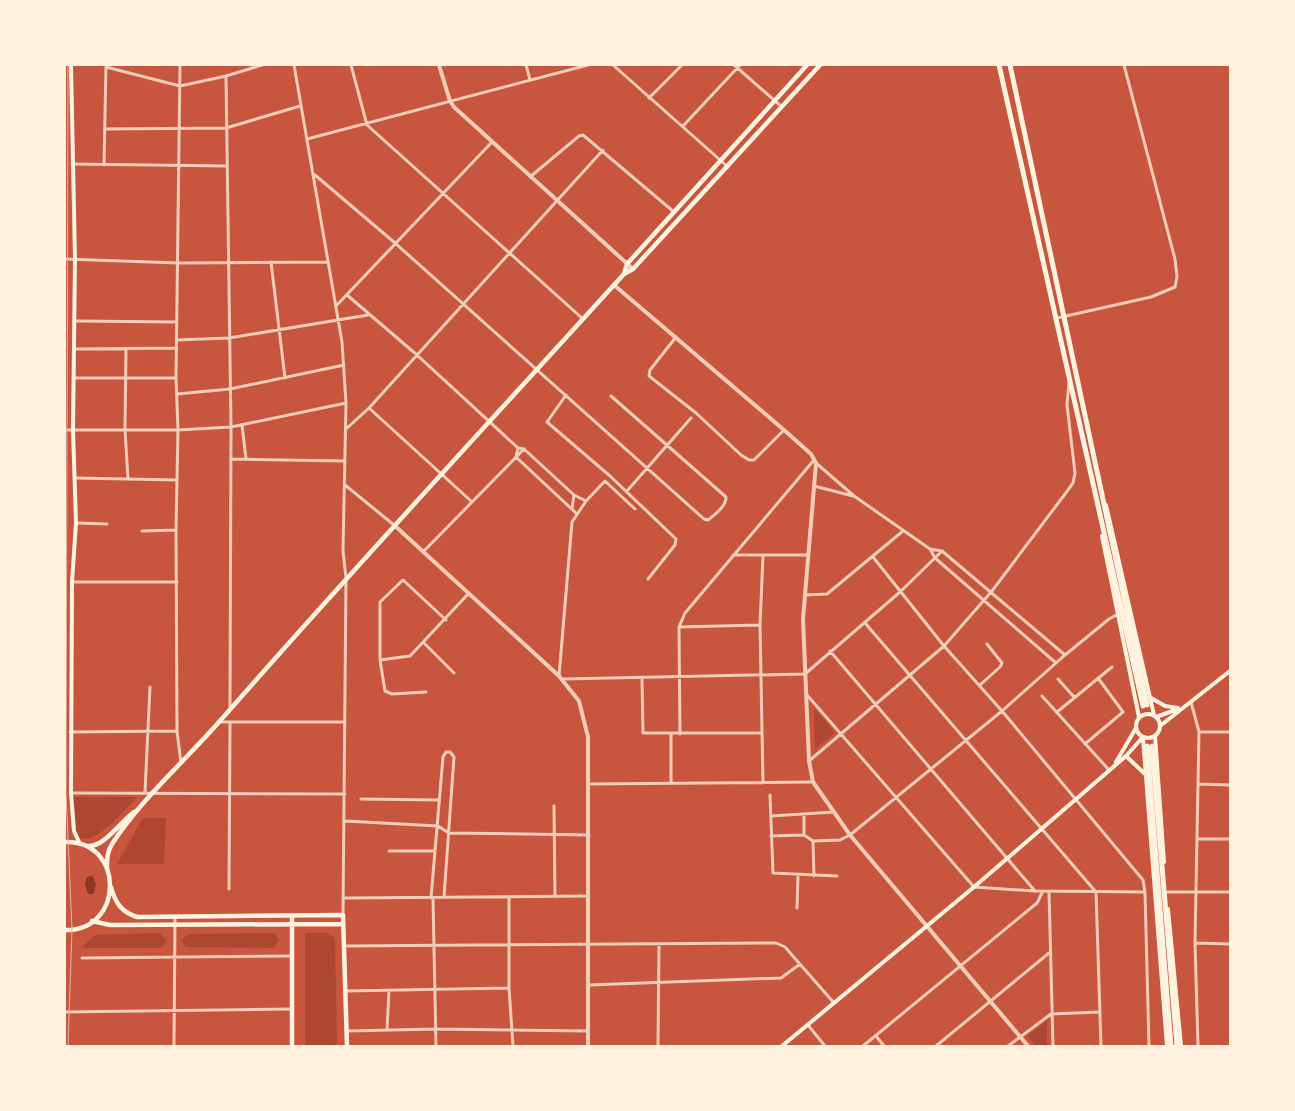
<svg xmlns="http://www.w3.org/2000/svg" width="1295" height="1111" font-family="'PT Sans Narrow',sans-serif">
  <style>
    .green { fill: #ae4732 }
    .water { fill: #8f3625 }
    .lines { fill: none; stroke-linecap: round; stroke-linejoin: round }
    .minor { stroke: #f1ccb7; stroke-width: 3 }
    .tertiary { stroke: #f1ccb7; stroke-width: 4 }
    .secondary { stroke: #fff3e0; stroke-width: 4 }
    .primary { stroke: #fff3e0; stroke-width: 4.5 }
    .trunk { stroke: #fff3e0; stroke-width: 5 }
    .tram { stroke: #e9b49f; stroke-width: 1 }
  </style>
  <rect width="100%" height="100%" fill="#c8553d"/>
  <!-- green -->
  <path class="green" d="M814,708L835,733L815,749Z
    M72,797H137C125,809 90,854 75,834Z
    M143,818H166L164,864H117Z
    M160,933L167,941L161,948H81L95,935Z
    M275,933L279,940L274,948L186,947L181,941L188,934Z
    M305,933H328L335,938L337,1046H305Z
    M1047,1021V1046H1036L1027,1036Z"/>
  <!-- water -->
  <path class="water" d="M93,876L96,885L93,894H88L85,885L87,877Z"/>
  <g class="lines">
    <!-- minor -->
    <path class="minor" d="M180,65L176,378L178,430L176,530L177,731L181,763
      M294,65L342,342L346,403L343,551L346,578L343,915
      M351,65L367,125L583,319
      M526,65L530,80
      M613,65L728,167
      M734,65L782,107
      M106,67L180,86L226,76L262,65
      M226,76L231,427L230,708
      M649,98L682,65
      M683,126L740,65
      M105,129L226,128L300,106
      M307,139L588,65
      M72,164L227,166
      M104,165L106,65
      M315,175L395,243L704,519L708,520C715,514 726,507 726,497L611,396
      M530,177L579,136L583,135L674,212
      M65,259L178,263L328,262
      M271,262L285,378
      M347,295L417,355L518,448L524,449L574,495L586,501
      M336,306L492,142
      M1057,318L1151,297L1175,287L1177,277L1175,259L1124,65
      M75,321L177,322
      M676,337L650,370L649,376L696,413L741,455L749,460H754L784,430
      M177,340L229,338L368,315
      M75,349L176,348
      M126,349L125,430L128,479
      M75,378H176
      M177,394L230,389L344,365
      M566,395L547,422L610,476L676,539L675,545L648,579
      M369,408L471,501
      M242,425L246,459
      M346,429L369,408L603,150
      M65,430H178L231,427L346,403
      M518,448L516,457L577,514
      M231,459L345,461
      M816,463L854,496L930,549L935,558L1056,663
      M75,478L177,480
      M345,485L394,525
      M814,486L853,496
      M627,491L691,418
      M572,509L574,495
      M76,523L107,524
      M142,531L176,530
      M930,549L942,551L1065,655
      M423,552L524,449
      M733,555H807
      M763,556L760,625L763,783
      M873,557L944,646L1002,711L1143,880L1145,892L1149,1046
      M72,582H177
      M805,595L827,594L903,531
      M865,623L1096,892L1101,1046
      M679,627L760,625
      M424,643L454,673
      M830,651L1035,891
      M380,660L410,656L469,593
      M559,676L572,522L586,501L605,481L635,509
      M642,678L643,733H762
      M563,679L805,674L900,592L942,551
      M1058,679L1074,697
      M980,685L1000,667L1002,663L987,644
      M426,692L392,694L385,691L380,660V602L403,580L446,620
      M807,695L974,887L1035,891L1145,892
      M1042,696L1109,770
      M1191,702L1199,732L1195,943L1198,1046
      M1057,712L1112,667
      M219,722H345
      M70,732L177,731
      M1199,732H1230
      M671,734V783
      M680,734L679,627L685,613L814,460
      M1085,744L1123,712L1098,678
      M809,761L944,646L992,591L1065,494L1073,483L1075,473L1067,405L1069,382
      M589,784L813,782
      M1198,784L1230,785
      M145,792L150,687
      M71,793L345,794
      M770,795L773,873L837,876
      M361,799L439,800
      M554,806L555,897
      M771,816L834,812
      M804,816V835
      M345,821L438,826L449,833L589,835
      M771,836L804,835L813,841
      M1197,839H1230
      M389,851H435
      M814,876L813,841L840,840L850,835L1002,711L1065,655L1109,619L1118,614
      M229,889L230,722
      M1049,891L1053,1046
      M1166,892H1230
      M509,897V988L513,1046
      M344,898L588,896
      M431,898L443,757L446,752H450L454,757L444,897
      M433,898L436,1046
      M797,908L798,876
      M1195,943L1230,944
      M344,946L776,943L785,947L834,1003
      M82,958L292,956
      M589,985L781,978L800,964
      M345,991L509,988
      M65,1012L291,1009
      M808,1025L825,1046
      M387,1030L389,991
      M347,1031L436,1029L588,1031
      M876,1036L884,1046
      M174,1046L175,918
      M658,1046L659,944
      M863,1046L1037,903L1043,891
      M936,1046L1049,953
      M1008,1046L1051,1014L1099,1012"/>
    <!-- tertiary -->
    <path class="tertiary" d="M439,65L450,101L454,107L633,269
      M614,285L784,430L811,454L816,463L803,619L809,761L813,782L850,835L1028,1046
      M394,525L559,676L579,701L588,737V1046"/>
    <!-- secondary -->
    <path class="secondary" d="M71,65L75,259L73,430L76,523L72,582L71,793L74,831L80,844
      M1106,505L1154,715
      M1102,536L1139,717
      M1151,698L1165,706L1178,708
      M1136 726a12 12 0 1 1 24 0a12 12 0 1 1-24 0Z
      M1156,717L1178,709
      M1160,726L1230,671
      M1155,736L1164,862
      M1143,738L1167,1046
      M1126,756L1146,775
      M1116,762L1136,728
      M1168,909L1181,1046
      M782,1046L974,887L1126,756L1143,737"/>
    <!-- primary -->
    <path class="primary" d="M624,274L627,264L807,65
      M65,842C125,840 125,931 65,930
      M87,846C104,848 121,821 134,812
      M107,869C107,859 107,852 112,844C142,798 183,763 219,722C338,586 461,453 583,319L624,274L633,269L820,65
      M111,887C115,902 121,912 137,917L343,915L347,1046
      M92,921L110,925L343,924
      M292,1046V916"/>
    <!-- trunk -->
    <path class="trunk" d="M999,65L1143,706
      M1010,65L1147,705
      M1147,746L1171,1046
      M1152,746L1177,1046"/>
    <!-- tram -->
    <path class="tram" d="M68,65L66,793L72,929L68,1046"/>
  </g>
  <!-- border -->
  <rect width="1295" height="1111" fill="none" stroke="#fff3e0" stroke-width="132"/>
</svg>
